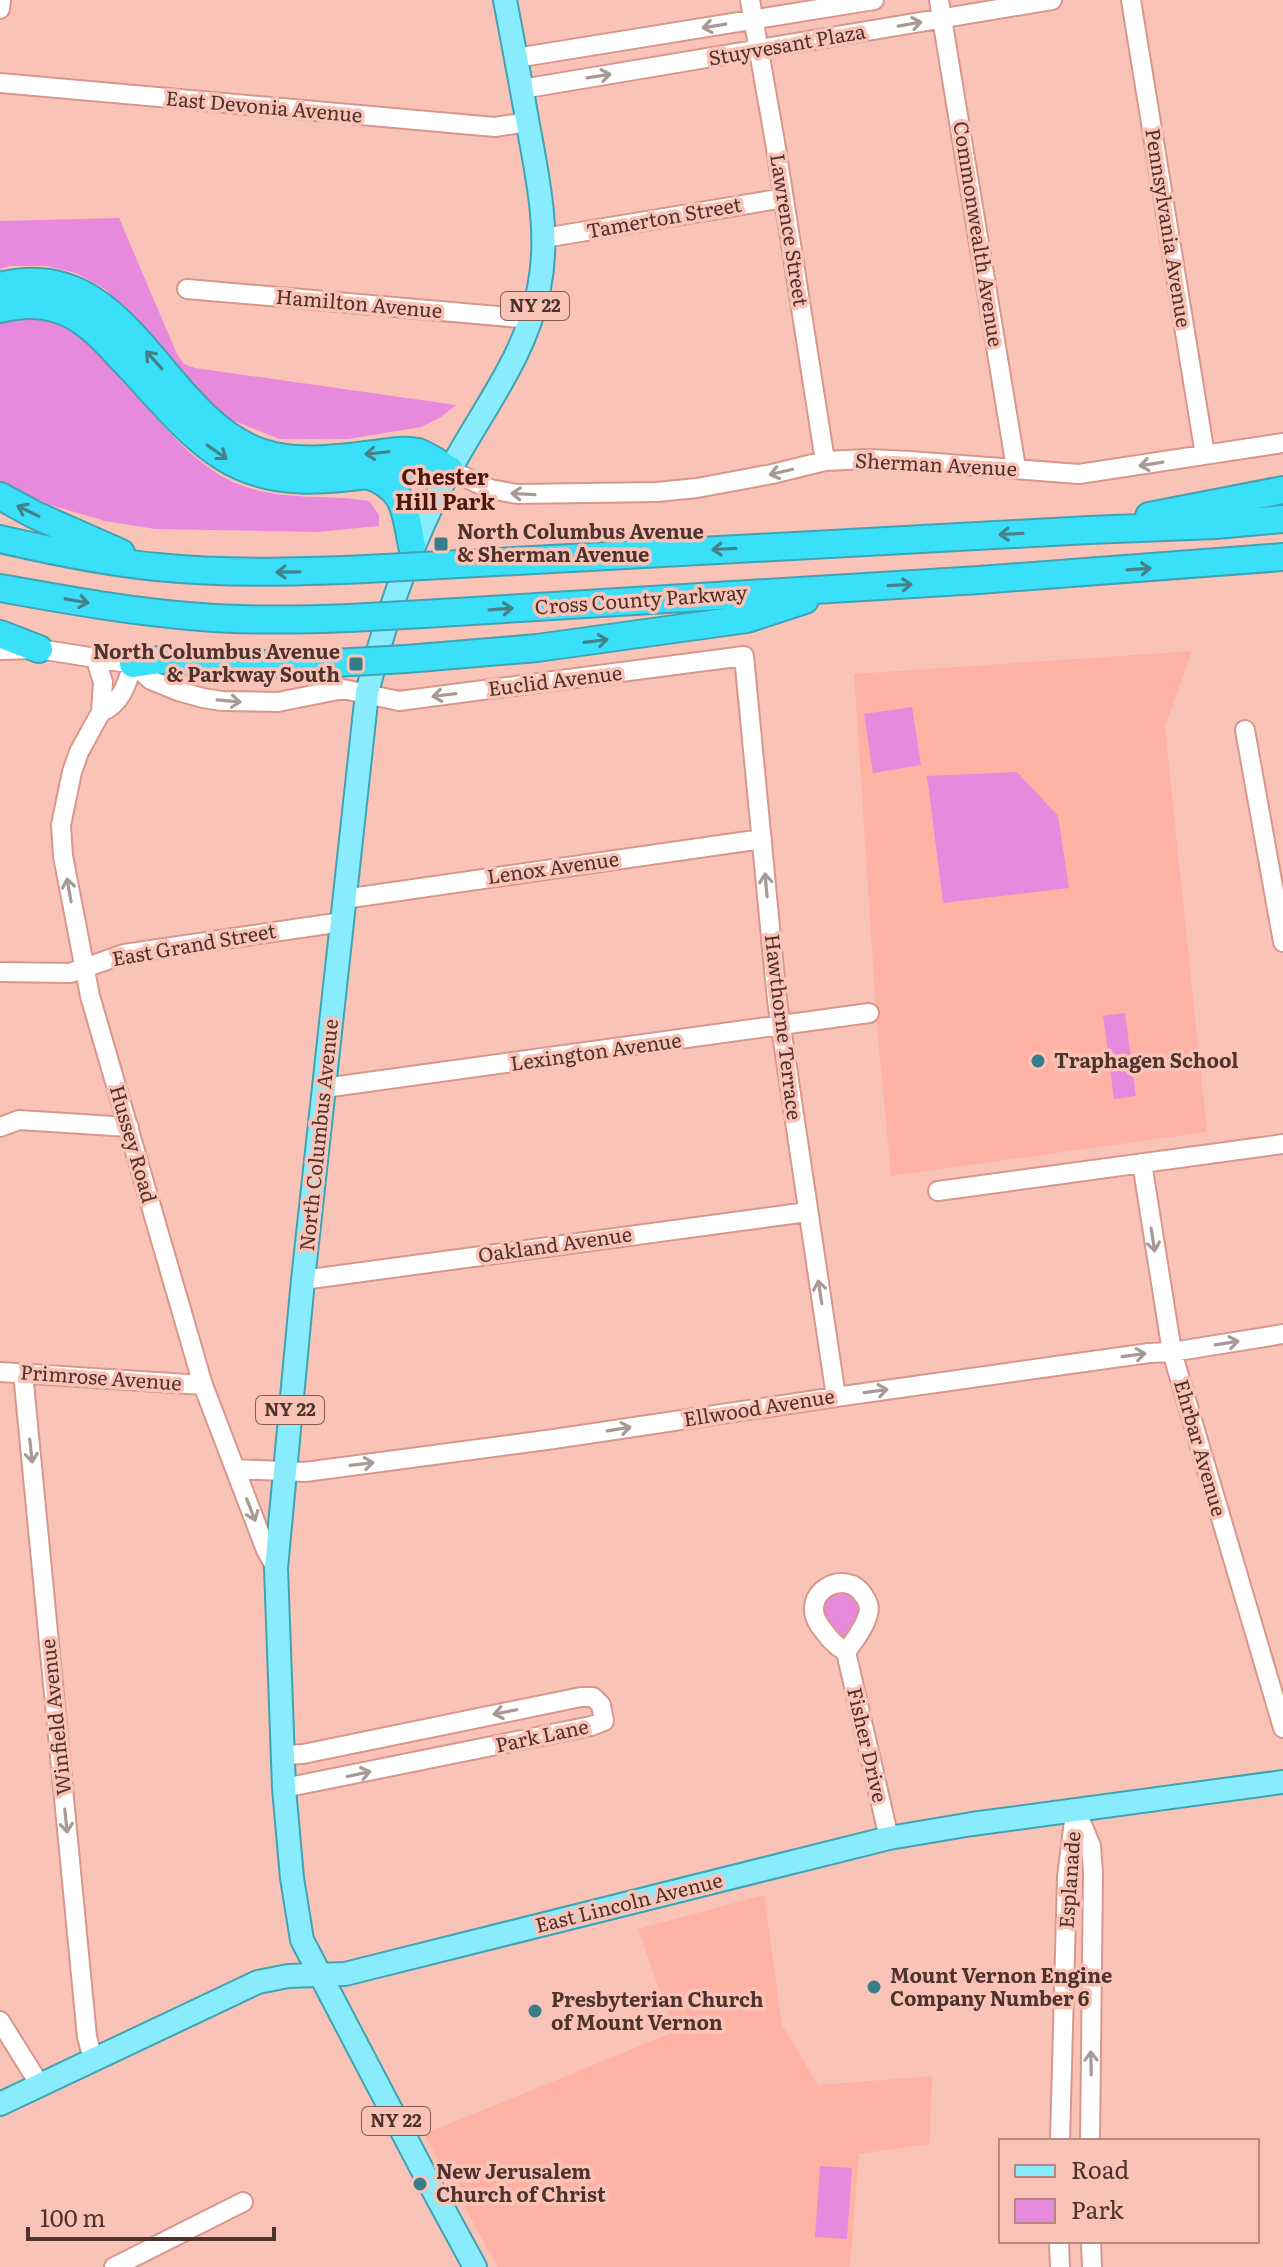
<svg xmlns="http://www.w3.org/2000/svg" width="1283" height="2267" font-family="Literata,serif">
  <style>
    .built { fill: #feb2a4 }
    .green { fill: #e789dd }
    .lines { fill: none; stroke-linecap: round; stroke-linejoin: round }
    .minor-casing { stroke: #d9978b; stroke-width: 22 }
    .major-casing { stroke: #41a3b2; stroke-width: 26 }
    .highway-casing { stroke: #41a3b2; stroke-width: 30 }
    .minor { stroke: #fff; stroke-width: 18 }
    .major { stroke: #89ecfc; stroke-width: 22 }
    .highway { stroke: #3ae0fa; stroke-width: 26 }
    .highway-bridge-casing { stroke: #41a3b2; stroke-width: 30; stroke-linecap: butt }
    .highway-bridge { stroke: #3ae0fa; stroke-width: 26 }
    .oneway { stroke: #a69996 }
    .oneway2 { stroke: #458189 }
    .poi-dot { fill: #377d89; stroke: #fac3b8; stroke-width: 3 }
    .labels { text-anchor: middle; stroke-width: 7; stroke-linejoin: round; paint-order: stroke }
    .shield { fill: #fac3b8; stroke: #825e57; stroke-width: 2 }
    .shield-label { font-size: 18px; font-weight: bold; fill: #4e332d }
    .street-label { font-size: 20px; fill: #4e332d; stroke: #fac3b8 }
    .poi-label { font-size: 20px; font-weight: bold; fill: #4e332d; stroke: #fac3b8; text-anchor: start }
    .neighbourhood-label { font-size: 22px; font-weight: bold; fill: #4a160e; stroke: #fac3b8 }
  </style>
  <rect width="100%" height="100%" fill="#fac3b8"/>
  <!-- built -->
  <path class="built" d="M1192,651L1165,727L1207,1132L891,1176L877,1027L854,674Z
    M764,1895L782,2025L818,2085L932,2076L930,2144L859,2154L850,2267H498L424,2134L674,2032L638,1929Z"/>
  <!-- green -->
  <path class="green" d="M119,218L177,354L184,364L195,368L456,405L441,417L421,427L348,439H280L222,416L135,319L105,289L76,273L46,266H10L0,269V221Z
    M28,316C45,318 59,321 74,330C89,338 102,355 113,368C146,404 186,460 231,481C278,503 321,493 369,501L379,515V526L317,532L155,529L105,521L47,504L0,482V321Z
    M912,707L921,765L873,773L864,714Z
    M1017,772L1058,816L1069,888L943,903L927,776Z
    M1125,1013L1136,1096L1114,1099L1103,1016Z
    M836,1591L852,1593C863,1612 860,1623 844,1638C829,1631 821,1614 825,1598Z
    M820,2166L852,2168L847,2239L815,2237Z"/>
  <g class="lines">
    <!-- minor casing -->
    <g class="minor-casing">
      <path id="minor" d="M750,0L775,142L825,461
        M939,0L1016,468
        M1131,0L1205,455
        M0,9L1,0
        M516,58L874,0
        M0,83L495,127L528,122
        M522,89L1052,0
        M544,238L784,198
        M187,289L532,319
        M450,470L490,489L517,494L657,492L697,488L772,474L825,461L869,459L910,461L1079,474L1283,443
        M0,650L39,649L133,664L151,680L178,691L203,698L222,701L278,702L343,689L399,701L744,656L777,1000L836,1397
        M95,657L103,682L101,712L79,752L72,772L61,825L63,856L90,996L203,1385L266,1550L276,1568
        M101,712C121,704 127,684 133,664
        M1245,730L1283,942
        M344,899L762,839
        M0,972L70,973L124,954L342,922
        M324,1088L869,1013
        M0,1127L19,1120L129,1127
        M1142,1163L1172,1352L1283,1728
        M938,1191L1283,1144
        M303,1280L807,1212
        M0,1372L203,1385
        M23,1373L87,2037L93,2059
        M235,1469L305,1472L554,1439L836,1397L1149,1353L1172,1352L1283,1334
        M846,1652C854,1641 865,1627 868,1614C870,1608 868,1601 864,1596C846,1566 797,1593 820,1626C828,1637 834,1645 846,1652L889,1838
        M283,1755L303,1754L581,1697H593L601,1705L604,1721L591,1726L284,1788
        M1076,1810L1091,1846L1093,1873L1090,2141
        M0,2021L40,2085
        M1060,2141L1067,1877L1075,1813
        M1059,2241L1060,2267
        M1091,2241L1092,2267
        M114,2267L243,2202"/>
    </g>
    <!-- major casing -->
    <g class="major-casing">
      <path id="major" d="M0,2104L258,1982L288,1976L345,1974L889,1838L972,1824L1283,1782
        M475,2267L425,2175L302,1940L292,1878L284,1788L276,1568L303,1280L367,693C386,616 411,542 449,472C481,411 526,357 539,288C550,234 538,179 528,125C521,84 513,42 505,0"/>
    </g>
    <!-- highway casing -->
    <g class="highway-casing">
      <path id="highway" d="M0,286C128,253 160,417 260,452C297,465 337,458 375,454C389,452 404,449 418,452C429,456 440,464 450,470
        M0,309C20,304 41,303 60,310C85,318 104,340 122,359C152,390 186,434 223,457C272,488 328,481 383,473C403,470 424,466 444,469
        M367,475C406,488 405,511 412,546
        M0,496L35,515L121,553
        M1149,516L1283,490
        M0,539C52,551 104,562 157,567C227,574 296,572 366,569
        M441,565L1089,530L1216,525L1283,519
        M0,588C67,600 133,612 201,617C251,621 300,620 349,618
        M423,614L979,580L1283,557
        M0,634L39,649
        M406,659L537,648L747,619L805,600
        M133,664L159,660L260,664L334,663"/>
    </g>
    <!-- minor -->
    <use href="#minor" class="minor"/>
    <!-- major -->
    <use href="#major" class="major"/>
    <!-- highway -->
    <use href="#highway" class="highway"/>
    <!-- highway-bridge casing -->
    <g class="highway-bridge-casing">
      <path id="highway-bridge" d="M366,569L441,565
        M349,618L423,614
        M334,663L406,659"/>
    </g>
    <!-- highway-bridge -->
    <use href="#highway-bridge" class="highway-bridge"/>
  </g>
  <!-- one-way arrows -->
  <defs><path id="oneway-shaft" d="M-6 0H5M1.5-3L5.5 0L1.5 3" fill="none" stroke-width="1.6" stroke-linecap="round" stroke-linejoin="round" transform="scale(2)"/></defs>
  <g class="oneway">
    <use href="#oneway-shaft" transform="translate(910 24) rotate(-10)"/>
    <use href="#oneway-shaft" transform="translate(714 26) rotate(171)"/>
    <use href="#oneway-shaft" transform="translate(599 76) rotate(-9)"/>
    <use href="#oneway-shaft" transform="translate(1151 464) rotate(171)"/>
    <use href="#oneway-shaft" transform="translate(781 472) rotate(167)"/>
    <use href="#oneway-shaft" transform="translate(523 494) rotate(-177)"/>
    <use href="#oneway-shaft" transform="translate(444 695) rotate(173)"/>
    <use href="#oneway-shaft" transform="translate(229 701) rotate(5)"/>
    <use href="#oneway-shaft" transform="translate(766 885) rotate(-95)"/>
    <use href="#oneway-shaft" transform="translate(69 890) rotate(-100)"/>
    <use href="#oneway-shaft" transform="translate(1153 1240) rotate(81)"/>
    <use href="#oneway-shaft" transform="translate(820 1292) rotate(-99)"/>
    <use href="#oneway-shaft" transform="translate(1227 1343) rotate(-9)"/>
    <use href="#oneway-shaft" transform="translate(1134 1355) rotate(-8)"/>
    <use href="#oneway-shaft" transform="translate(876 1391) rotate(-8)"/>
    <use href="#oneway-shaft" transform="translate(619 1429) rotate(-9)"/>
    <use href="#oneway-shaft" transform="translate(31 1451) rotate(84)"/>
    <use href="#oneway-shaft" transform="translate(362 1464) rotate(-7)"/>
    <use href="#oneway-shaft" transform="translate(251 1510) rotate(69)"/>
    <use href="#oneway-shaft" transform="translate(505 1712) rotate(169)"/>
    <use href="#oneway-shaft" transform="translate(359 1774) rotate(-12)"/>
    <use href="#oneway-shaft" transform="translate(66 1821) rotate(84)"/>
    <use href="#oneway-shaft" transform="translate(1091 2063) rotate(-91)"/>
  </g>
  <g class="oneway2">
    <use href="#oneway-shaft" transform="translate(154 360) rotate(-132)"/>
    <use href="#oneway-shaft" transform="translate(217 452) rotate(35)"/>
    <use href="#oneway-shaft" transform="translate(377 453) rotate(174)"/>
    <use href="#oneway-shaft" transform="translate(28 511) rotate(-154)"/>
    <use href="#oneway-shaft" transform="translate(1011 534) rotate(177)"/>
    <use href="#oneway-shaft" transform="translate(724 549) rotate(177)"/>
    <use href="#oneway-shaft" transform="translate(1139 569) rotate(-4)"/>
    <use href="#oneway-shaft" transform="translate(288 572) rotate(179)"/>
    <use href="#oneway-shaft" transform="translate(900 585) rotate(-3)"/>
    <use href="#oneway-shaft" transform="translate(77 601) rotate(10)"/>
    <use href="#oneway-shaft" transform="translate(501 609) rotate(-4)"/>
    <use href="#oneway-shaft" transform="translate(596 641) rotate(-7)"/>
  </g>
  <!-- markers -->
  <g class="poi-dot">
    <rect x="433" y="536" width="16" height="16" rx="4"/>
    <rect x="348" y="656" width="16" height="16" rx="4"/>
    <circle cx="1038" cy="1061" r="8"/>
    <circle cx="874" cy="1987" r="8"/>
    <circle cx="535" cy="2011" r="8"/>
    <circle cx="420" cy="2184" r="8"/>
  </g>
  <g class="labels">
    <!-- shield labels -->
    <g class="shield">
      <rect x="501" y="292" width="68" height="28" rx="6"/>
      <rect x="256" y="1396" width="68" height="28" rx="6"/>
      <rect x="362" y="2107" width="68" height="28" rx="6"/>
    </g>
    <g class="shield-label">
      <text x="535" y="312">NY 22</text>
      <text x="290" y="1416">NY 22</text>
      <text x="396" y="2127">NY 22</text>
    </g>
    <!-- street labels -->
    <g class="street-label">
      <text transform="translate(787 45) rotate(-10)" y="7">Stuyvesant Plaza</text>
      <text transform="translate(264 107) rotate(5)" y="7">East Devonia Avenue</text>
      <text transform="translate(664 218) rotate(-10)" y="7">Tamerton Street</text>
      <text transform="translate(1168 228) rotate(81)" y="7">Pennsylvania Avenue</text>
      <text transform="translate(789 230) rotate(81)" y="7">Lawrence Street</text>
      <text transform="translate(978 234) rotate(81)" y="7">Commonwealth Avenue</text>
      <text transform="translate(359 304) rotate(5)" y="7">Hamilton Avenue</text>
      <text transform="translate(936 465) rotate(3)" y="7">Sherman Avenue</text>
      <text transform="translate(641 600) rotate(-4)" y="7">Cross County Parkway</text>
      <text transform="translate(555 681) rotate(-7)" y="7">Euclid Avenue</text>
      <text transform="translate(553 868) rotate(-8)" y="7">Lenox Avenue</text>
      <text transform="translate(194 945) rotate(-10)" y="7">East Grand Street</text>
      <text transform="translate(783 1027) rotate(83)" y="7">Hawthorne Terrace</text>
      <text transform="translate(596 1052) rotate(-8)" y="7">Lexington Avenue</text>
      <text transform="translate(319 1135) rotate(-84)" y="7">North Columbus Avenue</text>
      <text transform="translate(133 1144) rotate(74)" y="7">Hussey Road</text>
      <text transform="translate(555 1245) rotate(-8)" y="7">Oakland Avenue</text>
      <text transform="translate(101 1378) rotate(4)" y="7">Primrose Avenue</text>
      <text transform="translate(759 1408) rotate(-9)" y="7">Ellwood Avenue</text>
      <text transform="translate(1200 1448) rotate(74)" y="7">Ehrbar Avenue</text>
      <text transform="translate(56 1717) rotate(-96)" y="7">Winfield Avenue</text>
      <text transform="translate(542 1736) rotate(-12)" y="7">Park Lane</text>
      <text transform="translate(867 1745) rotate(77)" y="7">Fisher Drive</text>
      <text transform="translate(1070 1880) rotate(-86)" y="7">Esplanade</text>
      <text transform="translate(629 1903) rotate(-14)" y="7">East Lincoln Avenue</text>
    </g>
    <!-- poi labels -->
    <g class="poi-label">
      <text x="457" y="539">North Columbus Avenue<tspan x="457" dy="23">&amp; Sherman Avenue</tspan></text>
      <text x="340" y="659" text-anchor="end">North Columbus Avenue<tspan x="340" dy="23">&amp; Parkway South</tspan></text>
      <text x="1054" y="1068">Traphagen School</text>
      <text x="890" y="1983">Mount Vernon Engine<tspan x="890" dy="23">Company Number 6</tspan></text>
      <text x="551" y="2007">Presbyterian Church<tspan x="551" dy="23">of Mount Vernon</tspan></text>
      <text x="436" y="2179">New Jerusalem<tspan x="436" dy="23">Church of Christ</tspan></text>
    </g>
    <!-- neighbourhood labels -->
    <g class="neighbourhood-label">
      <text x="445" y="485">Chester<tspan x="445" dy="25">Hill Park</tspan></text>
    </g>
  </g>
  <!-- legend -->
  <rect x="999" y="2139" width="260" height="104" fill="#fac3b8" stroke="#b58980" stroke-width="2"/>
  <rect x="1015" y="2165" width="40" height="12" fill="#89ecfc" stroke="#b58980" stroke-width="2"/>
  <text x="1071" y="2179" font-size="24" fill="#4e332d">Road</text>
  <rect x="1015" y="2199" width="40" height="24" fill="#e789dd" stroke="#b58980" stroke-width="2"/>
  <text x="1071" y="2219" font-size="24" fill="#4e332d">Park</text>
  <!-- scale -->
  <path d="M28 2227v12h246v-12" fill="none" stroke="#4e332d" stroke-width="4"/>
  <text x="40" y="2227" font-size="24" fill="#4e332d" stroke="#fac3b8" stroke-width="6" paint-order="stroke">100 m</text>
</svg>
